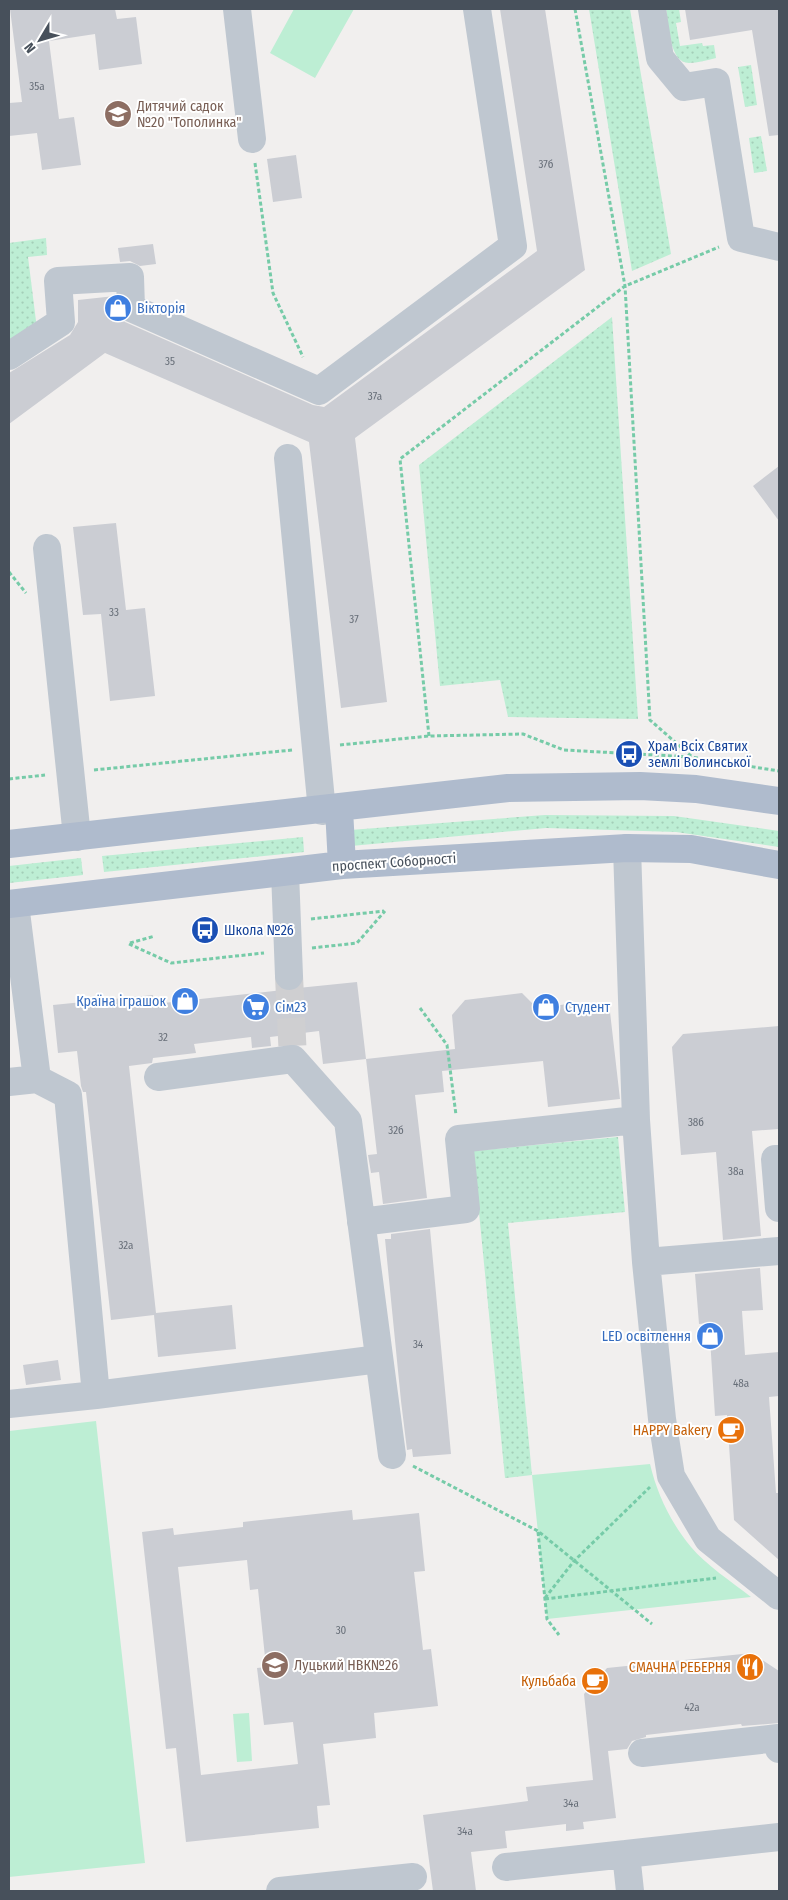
<svg xmlns="http://www.w3.org/2000/svg" width="788" height="1900" font-family="'Fira Sans Condensed',sans-serif">
  <style>
    .grass { fill: url(#grass-dots) }
    .green { fill: #bdeed4 }
    .building { fill: #cbcdd3; fill-rule: evenodd }
    .lines { fill: none; stroke-linecap: round; stroke-linejoin: round }
    .minor-tunnel { stroke: #cfcfd1; stroke-width: 28; stroke-dasharray: 28 14; stroke-linecap: butt }
    .path { stroke: #76cba8; stroke-width: 3; stroke-dasharray: 4 2.5; stroke-linecap: butt }
    .minor { stroke: #bfc7d0; stroke-width: 28 }
    .major { stroke: #afbbcd; stroke-width: 28 }
    .labels { text-anchor: middle; stroke-width: 4; stroke-linejoin: round; paint-order: stroke }
    .number-label { font-size: 11px; fill: #686f79 }
    .education-label { font-size: 14px; fill: #785e54; stroke: #fff; text-anchor: start }
    .shop-label { font-size: 14px; fill: #366cbe; stroke: #fff; text-anchor: start }
    .transit-label { font-size: 14px; fill: #164399; stroke: #fff; text-anchor: start }
    .street-label { font-size: 14px; fill: #47505b; stroke: #fff }
    .food-label { font-size: 14px; fill: #c56008; stroke: #fff; text-anchor: end }
  </style>
  <defs>
    <pattern id="grass-dots" width="8" height="8" patternUnits="userSpaceOnUse" patternTransform="scale(1.25)"><rect width="8" height="8" fill="#bdeed4"/><path d="M2 2h.1M6 6h.1" fill="none" stroke="#a4ceb8" stroke-width="1.8" stroke-linecap="round"/></pattern>
  </defs>
  <rect width="100%" height="100%" fill="#f1efee"/>
  <!-- grass -->
  <path class="grass" d="M589,9H630L671,254L632,271Z
    M666,9H679L681,22L676,23L680,46L702,43L703,46L714,45L716,58C707,60 698,63 689,63C669,63 669,24 666,9Z
    M751,65L757,105L745,107L738,67Z
    M761,136L767,171L754,173L749,138Z
    M46,238L47,255L28,257L37,329L9,347V243Z
    M612,317L638,719L508,717L500,680L440,686L419,465Z
    M545,815L674,816L779,831V847L676,832L546,828L351,846L350,830Z
    M303,837L304,852L104,872L102,856Z
    M81,858L83,875L9,883V866Z
    M618,1137L625,1212L508,1223L532,1475L505,1478L473,1151Z"/>
  <!-- green -->
  <path class="green" d="M294,9H354L315,78L270,53Z
    M96,1421L145,1863L9,1877V1431Z
    M650,1464C657,1494 671,1523 691,1547C706,1565 732,1582 751,1597L547,1619L532,1475Z
    M249,1713L252,1761L237,1762L233,1714Z"/>
  <!-- building -->
  <path class="building" d="M10,9H115L117,19L136,17L142,64L99,70L95,34L49,41L59,119L74,117L81,165L42,170L37,133L9,136V103L22,102Z
    M500,9H545L585,270L355,438L387,702L341,708L309,442L105,353L9,424V373L70,335L78,322V300L115,296L118,316L125,322L313,405L324,407L537,251Z
    M685,9H779V135L769,136L752,30L690,40Z
    M296,155L302,198L273,202L267,159Z
    M153,244L156,264L140,266L130,261L120,262L118,248Z
    M779,466V521L753,486Z
    M116,523L126,610L145,608L155,696L110,701L101,614L83,615L73,527Z
    M357,982L366,1059L323,1064L319,1031L270,1037L271,1046L252,1048L251,1037L194,1044L196,1053L153,1058L152,1063L129,1066L156,1313L232,1305L236,1349L158,1357L154,1315L111,1320L86,1092H83L81,1086L77,1051L58,1053L53,1005L153,995L154,1004L283,990L290,992L298,988Z
    M522,993L537,1008L568,1004L583,1015L610,1012L620,1099L548,1107L543,1061L442,1071L444,1092L415,1095L427,1198L383,1204L379,1172L371,1173L368,1155L377,1154L366,1059L455,1049L452,1015L465,1000Z
    M779,1026V1129L752,1131L761,1236L723,1240L716,1152L681,1155L672,1047L683,1034Z
    M430,1229L451,1454L413,1457L412,1449L407,1450L401,1401L385,1239H391V1234Z
    M760,1268L763,1310L742,1311L745,1355L779,1352V1396L769,1397L776,1493H779V1560L734,1520L727,1415L715,1416L709,1323L699,1324L695,1274Z
    M58,1360L61,1380L26,1385L23,1365Z
    M352,1510L353,1520L419,1513L425,1571L414,1572L423,1650L431,1649L438,1706L374,1713L376,1738L323,1744L330,1805L317,1806L319,1828L186,1842L176,1748L166,1749L142,1532L173,1528L174,1535L243,1527V1522ZM247,1560L250,1590L258,1589L266,1667L257,1668L264,1725L293,1722L298,1764L201,1775L178,1567Z
    M752,1653L779,1671V1723L742,1726L741,1724L646,1735V1737L632,1741L627,1749L608,1751L616,1818L583,1822L584,1829L566,1831V1824L505,1831L507,1848L471,1852L476,1891H433L423,1815L528,1801L526,1787L593,1780L584,1694L607,1668Z"/>
  <g class="lines">
    <!-- minor-tunnel -->
    <path class="minor-tunnel" d="M289,976L293,1059"/>
    <!-- path -->
    <path class="path" d="M575,9L625,286L650,720L691,756
      M255,163L273,293L303,357
      M9,572L26,593
      M429,736L400,459L625,286L719,247
      M340,745L429,736L523,734L564,750L691,757L779,771
      M94,770L292,750
      M9,779L45,775
      M311,919L384,911
      M130,943L155,936
      M129,944L171,963L264,953
      M312,948L357,943L385,911
      M420,1008L447,1045L456,1115
      M413,1466L538,1531L652,1624
      M538,1532L547,1619L559,1635
      M545,1598L574,1561L650,1487
      M545,1599L716,1578"/>
    <!-- minor -->
    <path class="minor" d="M237,9L252,139
      M652,9L660,58L684,87L716,82L741,238L779,247
      M9,356L61,322L58,281L130,277L131,308L319,391L513,246L477,9
      M288,458L322,811
      M47,548L77,837
      M627,848L636,1120L646,1262L662,1419L671,1476L708,1539L779,1596
      M285,872L289,976
      M15,904L37,1079L68,1095L96,1395
      M158,1077L293,1059L348,1121L392,1455
      M9,1082L37,1079
      M779,1159H775L779,1208
      M361,1222L466,1209L459,1139L636,1120
      M646,1262L779,1251
      M9,1404L96,1395L379,1359
      M642,1753L778,1738L779,1749
      M506,1867L626,1854
      M280,1891L413,1877
      M630,1891L626,1854L779,1837"/>
    <!-- major -->
    <path class="major" d="M339,809L342,865
      M9,844L508,788L640,786L696,789L779,801
      M9,904L342,865L627,848L691,849L779,865"/>
  </g>
  <!-- icons -->
  <defs>
    <g id="school-disc" transform="scale(1.4375)"><circle r="9.5" fill="#8d6e63" stroke="#fff"/><path d="M0-5L7-2L0 1L-7-2ZM-4 1L0 2.5L4 1V4Q0 6-4 4Z" fill="#fff"/></g>
    <g id="shop-disc" transform="scale(1.4375)"><circle r="9.5" fill="#3f7fe0" stroke="#fff"/><path d="M-5-2.5h2.3a2.7 3.5 0 0 1 5.4 0H5L5.5 6h-11ZM-1.5-2.5h3a1.5 2.3 0 0 0-3 0Z" fill="#fff"/></g>
    <g id="bus-disc" transform="scale(1.4375)"><circle r="9.5" fill="#1a4fb4" stroke="#fff"/><path d="M-5-6H5V4H4V6H2V4H-2V6H-4V4H-5ZM-3.5-4V0h7V-4ZM-3.5 1.2v1.5H-2V1.2ZM2 1.2v1.5H3.5V1.2Z" fill="#fff"/></g>
    <g id="supermarket-disc" transform="scale(1.4375)"><circle r="9.5" fill="#3f7fe0" stroke="#fff"/><path d="M-6-5.5h2.5l.6 2H6L4.5 2H-2.5L-4.4-4H-6ZM-1.5 3.2a1.3 1.3 0 1 0 .1 0ZM3 3.2a1.3 1.3 0 1 0 .1 0Z" fill="#fff"/></g>
    <g id="cafe-disc" transform="scale(1.4375)"><circle r="9.5" fill="#e8710a" stroke="#fff"/><path d="M-5.5-4.5H6V0H3Q3 3.5 0 3.5H-2.5Q-5.5 3.5-5.5 0ZM3-3.2v2h1.7v-2ZM-6 4.5H4V6H-6Z" fill="#fff"/></g>
    <g id="restaurant-disc" transform="scale(1.4375)"><circle r="9.5" fill="#e8710a" stroke="#fff"/><path d="M-5-6h1v4h1v-4h1v4h1v-4h1v5L-1.5 .5V6h-2V.5L-5-1ZM5-6V6H3V1.5H1.5Q1.5-4 5-6Z" fill="#fff"/></g>
  </defs>
  <g fill-rule="evenodd">
    <use href="#school-disc" x="118" y="114"/>
    <use href="#shop-disc" x="118" y="308"/>
    <use href="#bus-disc" x="629" y="754"/>
    <use href="#bus-disc" x="205" y="930"/>
    <use href="#shop-disc" x="185" y="1001"/>
    <use href="#supermarket-disc" x="256" y="1007"/>
    <use href="#shop-disc" x="546" y="1007"/>
    <use href="#shop-disc" x="710" y="1336"/>
    <use href="#cafe-disc" x="731" y="1430"/>
    <use href="#school-disc" x="275" y="1665"/>
    <use href="#restaurant-disc" x="750" y="1667"/>
    <use href="#cafe-disc" x="595" y="1681"/>
  </g>
  <g class="labels">
    <!-- number labels -->
    <g class="number-label">
      <text x="37" y="90">35а</text>
      <text x="546" y="168">37б</text>
      <text x="170" y="365">35</text>
      <text x="375" y="400">37а</text>
      <text x="114" y="616">33</text>
      <text x="354" y="623">37</text>
      <text x="163" y="1041">32</text>
      <text x="696" y="1126">38б</text>
      <text x="396" y="1134">32б</text>
      <text x="736" y="1175">38а</text>
      <text x="126" y="1249">32а</text>
      <text x="418" y="1348">34</text>
      <text x="741" y="1387">48а</text>
      <text x="341" y="1634">30</text>
      <text x="692" y="1711">42а</text>
      <text x="571" y="1807">34а</text>
      <text x="465" y="1835">34а</text>
    </g>
    <!-- education labels -->
    <g class="education-label">
      <text x="137" y="111">Дитячий садок<tspan x="137" dy="16">№20 "Тополинка"</tspan></text>
      <text x="294" y="1670">Луцький НВК№26</text>
    </g>
    <!-- shop labels -->
    <g class="shop-label">
      <text x="137" y="313">Вікторія</text>
      <text x="166" y="1006" text-anchor="end">Країна іграшок</text>
      <text x="275" y="1012">Сім23</text>
      <text x="565" y="1012">Студент</text>
      <text x="691" y="1341" text-anchor="end">LED освітлення</text>
    </g>
    <!-- transit labels -->
    <g class="transit-label">
      <text x="648" y="751">Храм Всіх Святих<tspan x="648" dy="16">землі Волинської</tspan></text>
      <text x="224" y="935">Школа №26</text>
    </g>
    <!-- street labels -->
    <g class="street-label">
      <text transform="translate(394 862) rotate(-4)" y="5">проспект Соборності</text>
    </g>
    <!-- food labels -->
    <g class="food-label">
      <text x="712" y="1435">HAPPY Bakery</text>
      <text x="731" y="1672">СМАЧНА РЕБЕРНЯ</text>
      <text x="576" y="1686">Кульбаба</text>
    </g>
  </g>
  <!-- border -->
  <rect width="788" height="1900" fill="none" stroke="#47505b" stroke-width="20"/>
  <!-- north arrow -->
  <g transform="translate(40 40) rotate(232)" stroke="#ffffff" stroke-width="4" paint-order="stroke">
  <path d="M0-4L9 19L0 12L-9 19Z" fill="#47505b"/>
  <text y="-8" font-size="14" font-weight="bold" text-anchor="middle" fill="#47505b">N</text>
  </g>
</svg>
